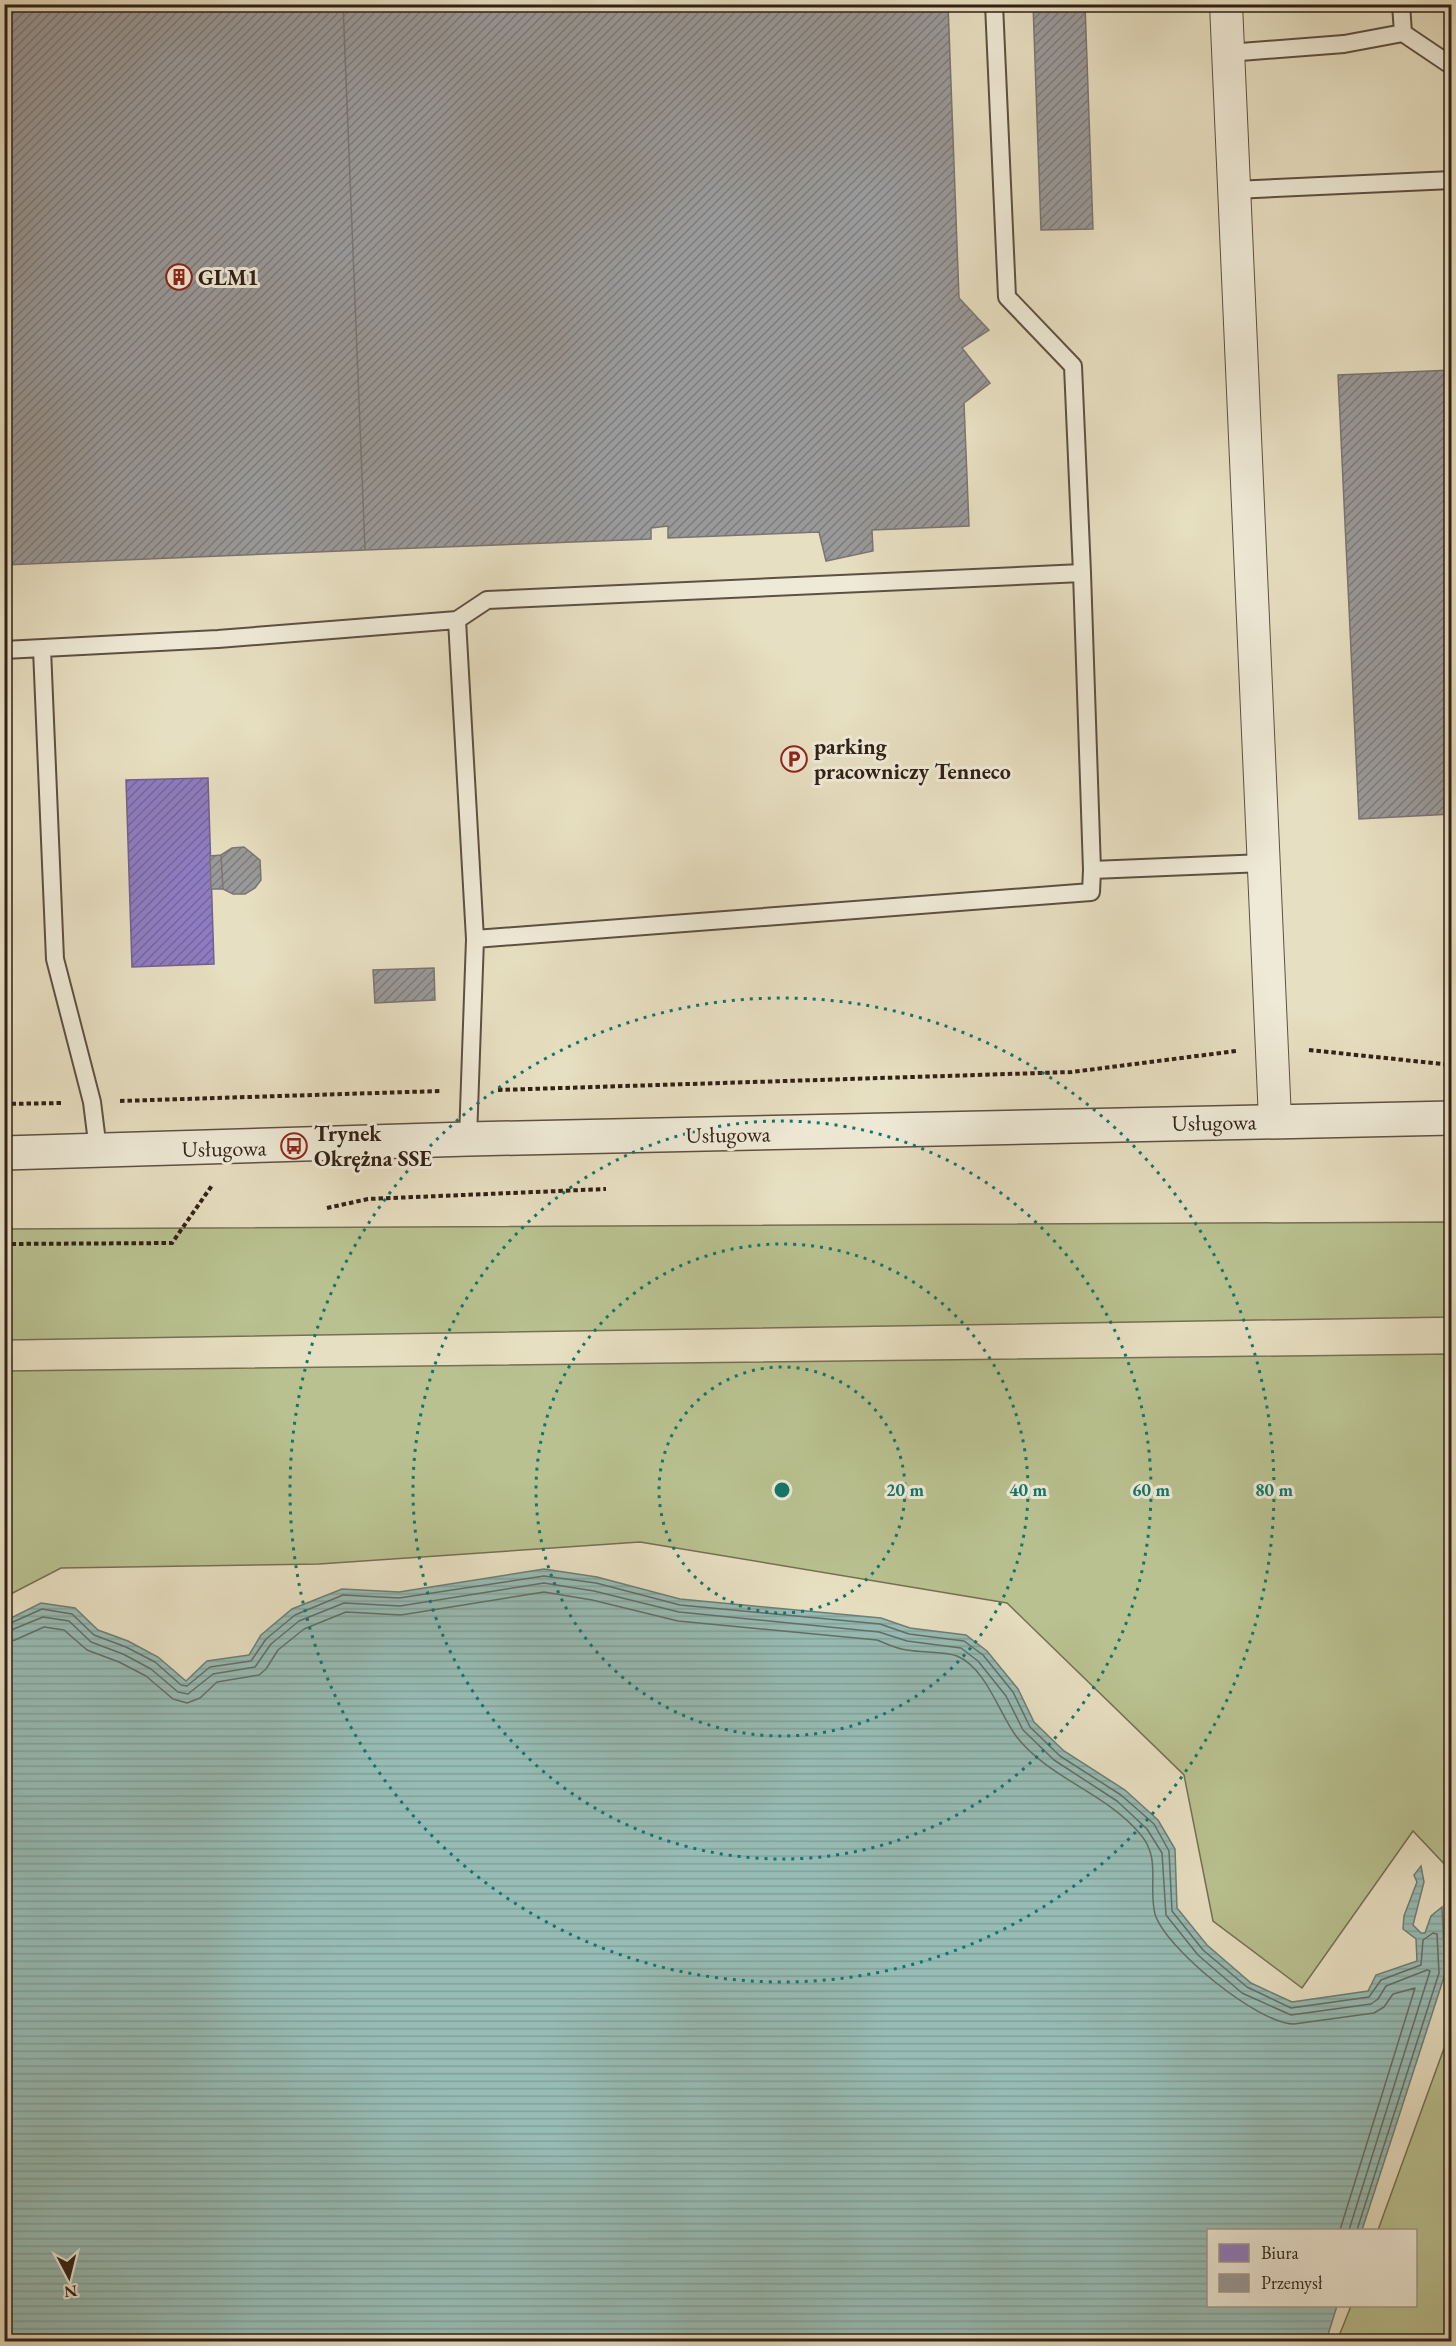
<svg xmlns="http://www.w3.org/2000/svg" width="1456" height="2346" font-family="'EB Garamond',serif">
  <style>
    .green { fill: #b9c190; stroke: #747054; stroke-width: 1.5 }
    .water { fill: url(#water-rules); stroke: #6e7e76; stroke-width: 1.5 }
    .offices { fill: url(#offices-hatch); stroke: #72608f; stroke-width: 1.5 }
    .industry { fill: url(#industry-hatch); stroke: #7a7572; stroke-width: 1.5 }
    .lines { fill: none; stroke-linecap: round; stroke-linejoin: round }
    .shore { stroke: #646e66; stroke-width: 1.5 }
    .service-casing { stroke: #5e5042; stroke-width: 20 }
    .minor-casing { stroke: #5e5042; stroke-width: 34 }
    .tertiary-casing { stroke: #5e5042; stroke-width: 36 }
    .path { stroke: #302017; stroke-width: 4; stroke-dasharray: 4.5 3; stroke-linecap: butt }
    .service { stroke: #efead7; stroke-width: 16 }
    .minor { stroke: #efead7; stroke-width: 32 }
    .tertiary { stroke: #efead7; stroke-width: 33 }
    .ring { fill: none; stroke: #0f766e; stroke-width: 3; stroke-dasharray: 3 6 }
    .labels { text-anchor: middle; stroke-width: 6; stroke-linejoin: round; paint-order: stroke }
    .poi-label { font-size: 22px; font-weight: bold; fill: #302017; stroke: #efead7; text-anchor: start }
    .street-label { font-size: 22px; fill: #302017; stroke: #efead7 }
    .centre { fill: #0f766e; stroke: #efead7; stroke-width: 3 }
    .ring-label { font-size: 18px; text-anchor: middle; font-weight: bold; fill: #0f766e; stroke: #efead7; stroke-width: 6; stroke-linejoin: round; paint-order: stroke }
  </style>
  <defs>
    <pattern id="water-rules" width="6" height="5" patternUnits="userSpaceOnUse" patternTransform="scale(1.5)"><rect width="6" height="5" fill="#97bcb5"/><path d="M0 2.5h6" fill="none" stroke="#82a19b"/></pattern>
    <pattern id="offices-hatch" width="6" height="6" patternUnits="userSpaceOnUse" patternTransform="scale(1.5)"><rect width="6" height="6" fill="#8e7cc3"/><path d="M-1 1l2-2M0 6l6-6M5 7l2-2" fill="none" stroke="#74659d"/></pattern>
    <pattern id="industry-hatch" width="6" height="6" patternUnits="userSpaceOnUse" patternTransform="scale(1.5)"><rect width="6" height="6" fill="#999"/><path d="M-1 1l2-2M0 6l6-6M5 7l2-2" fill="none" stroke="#7d7c7c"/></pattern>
  </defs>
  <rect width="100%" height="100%" fill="#e7dfc1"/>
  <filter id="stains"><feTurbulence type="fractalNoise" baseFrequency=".00333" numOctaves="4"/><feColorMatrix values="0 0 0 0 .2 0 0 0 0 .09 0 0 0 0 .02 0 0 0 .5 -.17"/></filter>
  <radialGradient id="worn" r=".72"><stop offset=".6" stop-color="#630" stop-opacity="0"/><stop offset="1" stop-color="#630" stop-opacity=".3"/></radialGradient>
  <!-- green -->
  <path class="green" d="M1451,1222V1317L5,1340V1229Z
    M1451,1354V1871L1413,1831L1302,1988L1213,1921L1184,1775L1007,1603L640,1542L319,1564L61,1568L5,1597V1371Z
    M1451,2029V2341H1337L1351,2306H1416V2230H1378Z"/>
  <!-- water -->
  <path class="water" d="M544,1569L597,1577L680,1599L881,1618L910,1628L966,1635L987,1651L1018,1689L1034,1722L1064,1751L1125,1790L1158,1820L1175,1849L1177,1908L1207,1945L1251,1983L1292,2002L1368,1991L1376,1975L1417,1961L1416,1939L1403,1929L1404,1916L1417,1882L1414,1875L1421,1866L1424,1882L1413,1925L1421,1933H1425L1431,1916L1442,1907L1445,1974L1362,2230H1208V2306H1337L1326,2341H5V1621L41,1603L75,1608L98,1630L128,1641L158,1657L186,1681L207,1661L249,1655L261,1635L292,1609L342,1589L399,1592Z"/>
  <!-- offices -->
  <path class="offices" d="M208,778L214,964L132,967L126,780Z"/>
  <!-- industry -->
  <path class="industry" d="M4,4H343L365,550L4,565Z
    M343,4H948L959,298L989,330L962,348L990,383L964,403L969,526L872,530L873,551L826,561L819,532L668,538V526L651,528V539L365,550Z
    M1033,4H1085L1093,229L1041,230Z
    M1452,370V814L1359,819L1338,375Z
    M244,847L260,860L261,880L255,888L245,894H233L223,889L221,855L232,848Z
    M221,855L223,889H211L210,856Z
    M434,968L435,1000L375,1003L373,970Z"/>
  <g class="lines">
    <!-- shore -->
    <path class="shore" d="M4,1626L42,1609L72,1614L94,1635L126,1647L155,1662L181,1685L187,1686L210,1667L251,1661L266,1639L295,1615L343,1595L399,1598L544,1576L596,1583L680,1605L880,1624L909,1634L964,1641L983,1655L1013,1692L1030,1727L1060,1756L1121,1795L1154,1824L1169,1851L1172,1911L1203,1950L1247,1987L1291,2008L1369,1997L1381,1980L1421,1965L1423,1940L1433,1933L1437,1934L1439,1973L1357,2230
      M4,1633L43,1617L69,1621L91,1642L123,1654L151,1669L178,1692L188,1694L213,1674L255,1667L271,1644L299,1621L344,1603L400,1606L544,1583L594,1591L679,1612L879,1632L907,1641L961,1648L978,1661L1006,1696L1023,1730L1054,1760L1117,1801L1147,1829L1162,1853L1166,1915L1198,1955L1242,1993L1291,2015L1371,2004L1378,1999L1386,1986L1427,1970L1430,1971L1349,2230
      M4,1642L15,1640L44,1627L64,1630L87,1650L119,1662L146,1676L173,1699L187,1703L200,1698L217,1682L259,1675L266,1669L278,1650L304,1629L346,1612L401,1615L544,1592L592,1600L678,1621L877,1640C887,1644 897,1649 907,1650C923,1653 943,1651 957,1656C986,1668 999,1713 1016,1736C1049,1779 1107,1793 1141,1835C1161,1859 1148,1886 1155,1914C1165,1948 1258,2024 1294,2024L1374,2013L1384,2007L1393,1994L1415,1988L1340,2230"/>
    <!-- service casing -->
    <g class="service-casing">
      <path id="service" d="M1401,4L1403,33
        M1228,53L1344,44L1403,33L1452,66
        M1234,190L1452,180
        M457,620L475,939L468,1139
        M42,649L55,959L92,1102L98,1150
        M4,650L218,639L457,620L487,600L1082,573L1073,366L1007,297L994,4
        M1092,870L1264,863
        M475,939L1091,892L1092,870L1082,573"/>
    </g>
    <!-- minor casing -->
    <g class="minor-casing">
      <path id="minor" d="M1226,4L1275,1120"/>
    </g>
    <!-- tertiary casing -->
    <g class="tertiary-casing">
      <path id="tertiary" d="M4,1153L468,1139L1452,1118"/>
    </g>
    <!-- path -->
    <path class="path" d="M1309,1050L1452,1065
      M498,1090L1072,1072L1236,1051
      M120,1101L440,1091
      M4,1104L62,1103
      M327,1208L368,1199L606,1189
      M4,1244L172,1243L213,1184"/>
    <!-- service -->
    <use href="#service" class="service"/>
    <!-- minor -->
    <use href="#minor" class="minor"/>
    <!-- tertiary -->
    <use href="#tertiary" class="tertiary"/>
  </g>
  <!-- distance rings -->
  <g class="ring">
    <circle cx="782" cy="1490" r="123"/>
    <circle cx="782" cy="1490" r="246"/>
    <circle cx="782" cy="1490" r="369"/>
    <circle cx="782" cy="1490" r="492"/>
  </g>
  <!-- icons -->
  <defs>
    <g id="building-ring" transform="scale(1.35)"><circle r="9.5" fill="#efead7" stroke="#8f2418" stroke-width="1.5"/><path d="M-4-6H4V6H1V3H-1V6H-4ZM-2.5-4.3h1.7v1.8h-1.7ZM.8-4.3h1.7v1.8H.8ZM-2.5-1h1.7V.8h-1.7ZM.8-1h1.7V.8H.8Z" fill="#8f2418"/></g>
    <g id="parking-ring" transform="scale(1.35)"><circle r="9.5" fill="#efead7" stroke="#8f2418" stroke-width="1.5"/><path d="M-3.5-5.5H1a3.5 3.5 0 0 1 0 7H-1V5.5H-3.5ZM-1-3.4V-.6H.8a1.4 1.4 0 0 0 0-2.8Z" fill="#8f2418"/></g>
    <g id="bus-ring" transform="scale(1.35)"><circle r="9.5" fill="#efead7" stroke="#8f2418" stroke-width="1.5"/><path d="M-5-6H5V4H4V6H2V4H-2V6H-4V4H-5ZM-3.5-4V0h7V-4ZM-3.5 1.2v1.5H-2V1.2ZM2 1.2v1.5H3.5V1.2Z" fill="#8f2418"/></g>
  </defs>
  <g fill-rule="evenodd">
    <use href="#building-ring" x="179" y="277"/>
    <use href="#parking-ring" x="794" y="759"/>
    <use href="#bus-ring" x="294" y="1146"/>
  </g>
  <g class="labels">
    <!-- poi labels -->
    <g class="poi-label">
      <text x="198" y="285">GLM1</text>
      <text x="814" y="754">parking<tspan x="814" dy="25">pracowniczy Tenneco</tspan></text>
      <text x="314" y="1141">Trynek<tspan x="314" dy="25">Okrężna SSE</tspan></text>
    </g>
    <!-- street labels -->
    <g class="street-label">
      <text transform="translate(1214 1122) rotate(-1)" y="8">Usługowa</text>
      <text transform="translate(728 1134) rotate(-1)" y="8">Usługowa</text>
      <text transform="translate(224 1148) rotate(-1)" y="8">Usługowa</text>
    </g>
  </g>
  <circle cx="782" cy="1490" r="9" class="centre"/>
  <g class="ring-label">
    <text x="905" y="1496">20 m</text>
    <text x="1028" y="1496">40 m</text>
    <text x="1151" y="1496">60 m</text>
    <text x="1274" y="1496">80 m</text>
  </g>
  <!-- margin -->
  <rect width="1456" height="2346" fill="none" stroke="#e7dfc1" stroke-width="24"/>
  <rect x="6" y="6" width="1444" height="2334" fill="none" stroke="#302017" stroke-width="3"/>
  <rect x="12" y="12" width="1432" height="2322" fill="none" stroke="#302017" stroke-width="1.5"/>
  <!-- legend -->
  <rect x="1207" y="2229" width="210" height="78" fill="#efead7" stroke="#a3998a" stroke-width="1.5"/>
  <rect x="1219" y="2244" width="30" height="18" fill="#8e7cc3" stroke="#a3998a" stroke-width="1.5"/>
  <text x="1261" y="2259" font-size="18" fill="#302017">Biura</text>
  <rect x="1219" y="2274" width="30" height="18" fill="#999999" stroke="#a3998a" stroke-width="1.5"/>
  <text x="1261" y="2289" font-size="18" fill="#302017">Przemysł</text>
  <!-- north arrow -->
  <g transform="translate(69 2277) rotate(173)" stroke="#efead7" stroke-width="4.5" paint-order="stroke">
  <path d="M0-4.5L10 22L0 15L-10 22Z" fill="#302017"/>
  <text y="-9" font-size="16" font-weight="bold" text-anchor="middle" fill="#302017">N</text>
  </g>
  <rect width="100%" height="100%" filter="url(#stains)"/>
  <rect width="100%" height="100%" fill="url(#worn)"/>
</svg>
